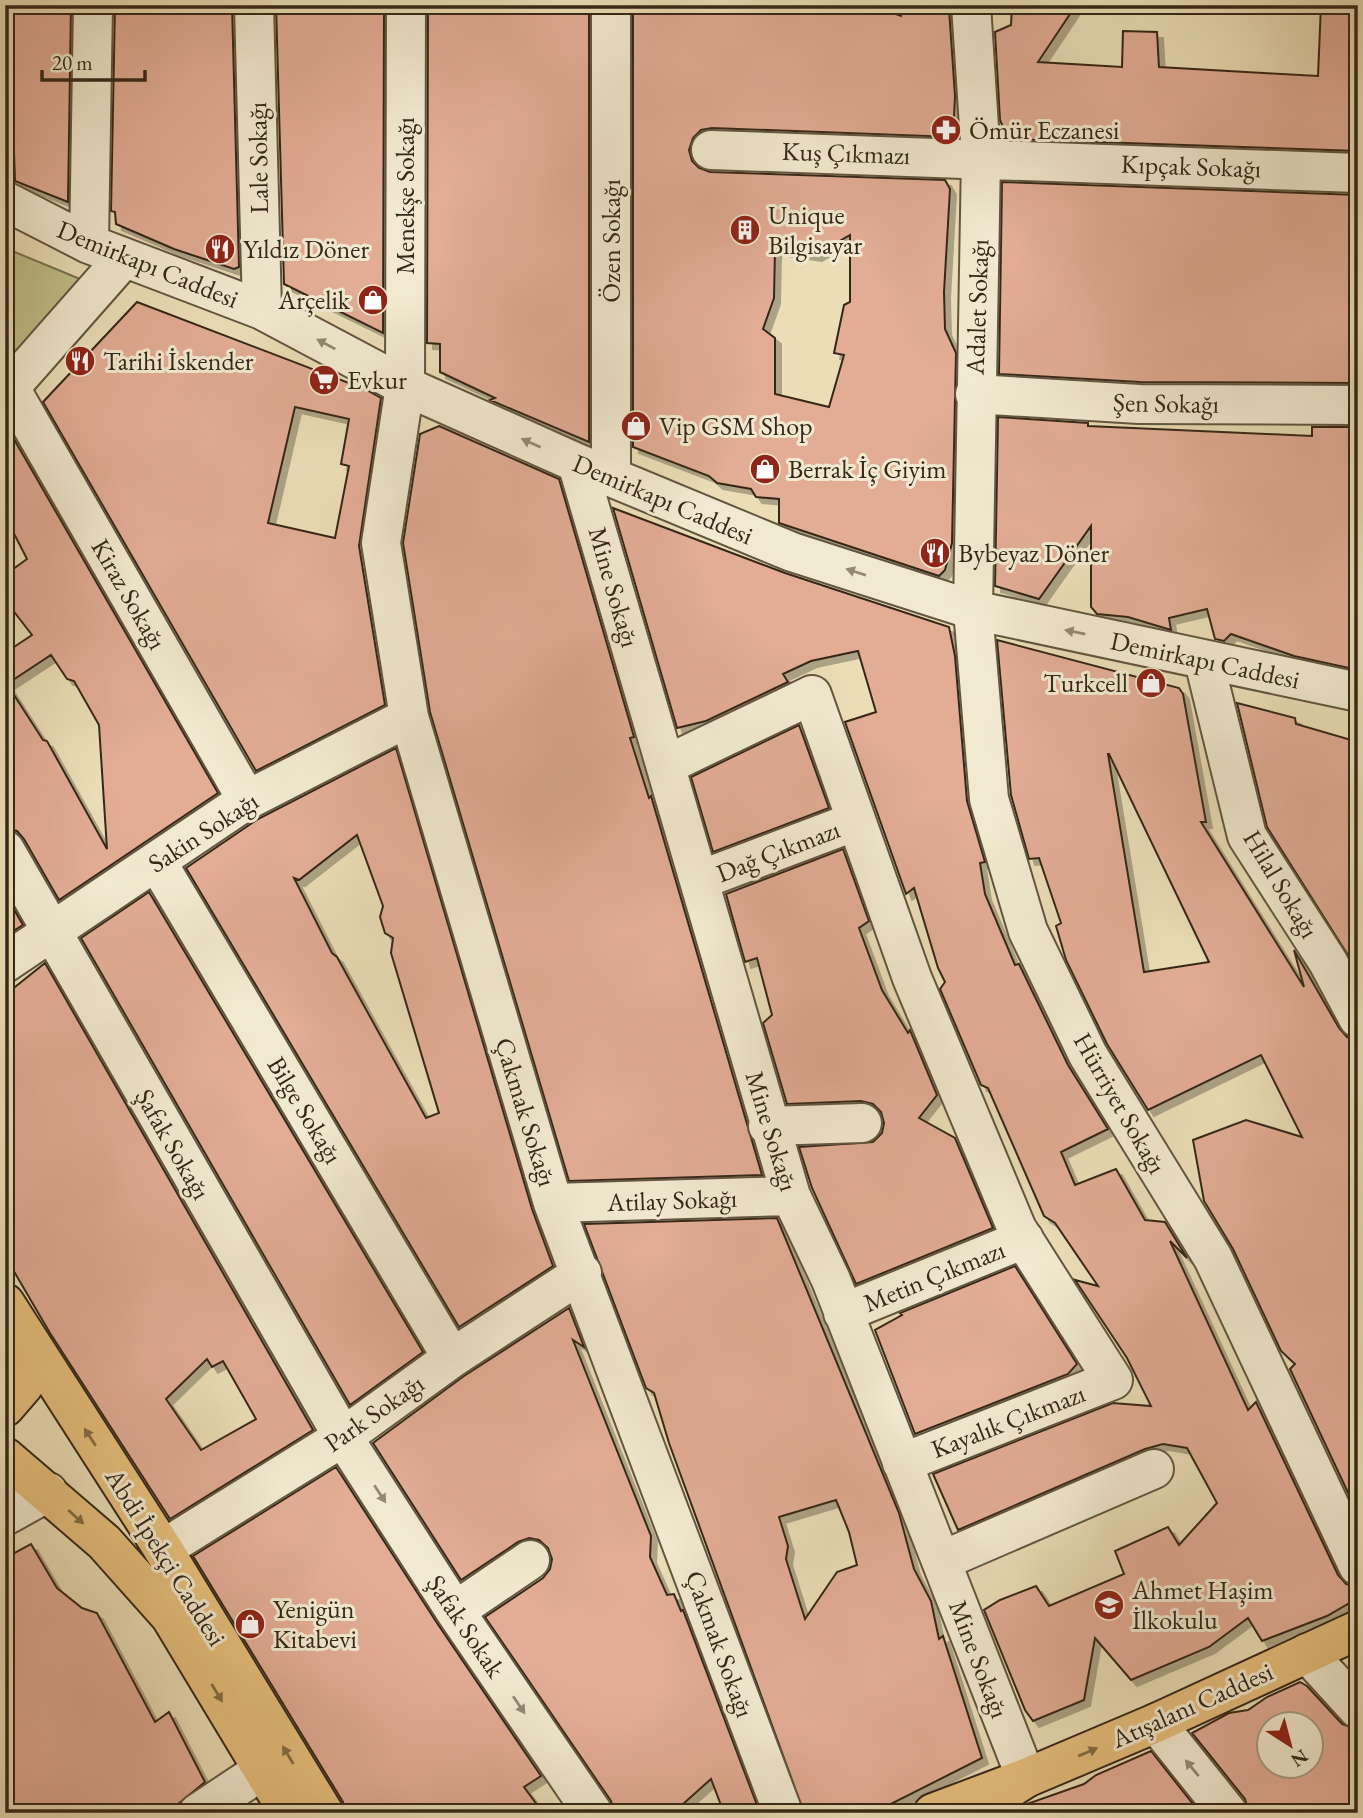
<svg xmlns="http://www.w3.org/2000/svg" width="1363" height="1818" font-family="'EB Garamond',serif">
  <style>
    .green { fill: #bfbf89; stroke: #7a7450; stroke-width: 2 }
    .building { fill: #e2ac95; stroke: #352818; stroke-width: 2; fill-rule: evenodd; filter: url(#shadow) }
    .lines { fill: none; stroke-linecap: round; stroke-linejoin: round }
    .minor-casing { stroke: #625640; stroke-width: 42 }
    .major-casing { stroke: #352818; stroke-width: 42 }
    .highway-casing { stroke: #352818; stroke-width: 42 }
    .minor { stroke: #f2ead0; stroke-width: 38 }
    .major { stroke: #e6bf7c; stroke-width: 38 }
    .highway { stroke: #e6bf7c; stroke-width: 38 }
    .oneway { fill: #948974 }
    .oneway2 { fill: #856c45 }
    .labels { text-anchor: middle; stroke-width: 6; stroke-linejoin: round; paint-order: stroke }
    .poi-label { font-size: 26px; fill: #352818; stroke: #f2ead0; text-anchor: start }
    .street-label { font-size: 26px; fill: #352818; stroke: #f2ead0 }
  </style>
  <defs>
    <filter id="shadow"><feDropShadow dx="6" dy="6" stdDeviation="0" flood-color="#0004"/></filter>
  </defs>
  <rect width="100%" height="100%" fill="#ebdeb7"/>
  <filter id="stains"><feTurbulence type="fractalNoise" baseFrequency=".00286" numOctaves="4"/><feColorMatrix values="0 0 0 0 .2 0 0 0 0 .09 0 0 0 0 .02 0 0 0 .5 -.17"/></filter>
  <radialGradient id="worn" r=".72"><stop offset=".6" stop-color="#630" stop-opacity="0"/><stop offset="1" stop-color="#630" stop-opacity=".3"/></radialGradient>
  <!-- green -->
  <path class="green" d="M5,248L80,279L5,366Z"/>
  <!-- building -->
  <path class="building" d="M9,5H71L68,202L15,181Z
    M115,5H232L239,267L234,269L174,249L116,224L115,212L111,211Z
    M276,5H384L383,333L284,284Z
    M428,5H589V442L490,400L495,398L440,372V344L427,343Z
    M633,5H870L901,16L903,6L949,9L955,96L953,137L712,128L701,130L693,138L689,150L692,161L699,168L710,172L945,180L950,189L944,292L945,329L956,353L952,543L945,570L939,576L779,523V499L756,497L751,489L717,483L709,476L633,447ZM850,235V302L844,305L834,353L844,355L829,407L775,394V338L763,329L774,298L775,249L816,255Z
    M1012,5H1076L1038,62L1122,67L1123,31L1157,32L1159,67L1318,76L1321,5H1358V151L1008,139L1000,120L995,32L1011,25Z
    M1002,182L1358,195V383L1140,382L999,374Z
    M137,302L349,383L352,388H363L381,398L359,546L385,705L256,771L43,402ZM295,407L349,419L341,464L349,466L335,538L268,523Z
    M998,417L1088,423V426L1312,436V427H1358V670L1294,656L1231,634L1224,641L1215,639L1207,609L1169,618L1171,630L1128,617L1097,614L1091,607V526L1039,599L995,586Z
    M439,426L559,479L634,737L630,738L649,798L651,796L762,1175L569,1181L430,712L403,543L420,434Z
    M5,434H11L218,793L59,900L24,839L17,831L5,828V653L32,635L5,600V575L27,559L5,516ZM51,655L67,679L74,681L99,725L107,849L47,741L43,740L7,684Z
    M613,508L785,573L949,627L955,656L967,801L985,862L980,863L985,894L1015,965L1019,964L1068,1065L1108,1129L1061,1152L1075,1185L1116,1169L1145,1220L1165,1222L1187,1258L1170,1241L1248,1410L1256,1402L1338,1575L1346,1584L1358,1588V1598L1327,1616L1262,1641L1248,1618L1209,1647L1131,1680L1095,1638L1084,1700L1033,1721L1025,1710L984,1610L1000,1600L1036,1586L1049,1606L1124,1574L1115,1551L1168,1527L1179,1545L1217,1503L1187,1448L1163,1444L1145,1449L958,1530L933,1474L1113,1403L1151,1406L1127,1358L1075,1280L1098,1286L1055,1223L1044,1216L988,1088L981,1085L940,989L945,982L938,968L914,888L906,894L845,722L876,712L858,651L811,661L783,674L788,682L706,721L677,728Z
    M997,640L1179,688L1183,694L1206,822H1201L1304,987L1294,950L1339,1028L1347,1037L1358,1040V1514L1290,1369L1295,1364L1281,1351L1233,1249L1204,1201L1193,1140L1246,1120L1302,1137L1261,1055L1148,1110L1107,1044L1066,960L1056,926L1061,923L1039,858L1029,859L1011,795ZM1108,754H1109L1209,962L1144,972Z
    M1237,703L1295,718L1296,724L1358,742V971L1267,827Z
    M799,725L829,808L713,852L691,777Z
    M396,748L532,1209L553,1266L459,1327L186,868L258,819ZM357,835L383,906L380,917L385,933L393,938L391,953L439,1113L426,1118L337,957L332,953L294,878L299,880Z
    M843,849L869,921L859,928L882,990L908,1033L910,1030L937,1095L919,1118L955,1138L993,1228L856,1284L812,1188L799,1147L873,1142L882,1133L884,1123L881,1112L873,1104L861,1101L787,1104L763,1023L772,1015L757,958L745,962L726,894Z
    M149,892L423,1352L350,1405L81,938Z
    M5,894L23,925L5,936Z
    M45,963L313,1430L170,1519L50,1333L5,1256V995ZM207,1359L212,1367L223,1361L256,1419L201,1450L166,1399Z
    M777,1218L899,1513L914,1569L931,1601L939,1639L943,1636L982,1758L873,1813H804L669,1443L654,1393L646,1388L584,1224ZM836,1500L849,1532L857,1565L837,1572L805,1619L786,1559L788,1546L779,1517Z
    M1015,1266L1077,1364L1068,1374L915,1434L875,1330L902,1315L900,1313Z
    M569,1308L584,1347L573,1340L651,1536L650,1557L667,1595L674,1594L681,1611L683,1610L760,1813H724L711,1779L673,1813H615L611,1801L485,1617L543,1578L550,1569L552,1559L548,1548L539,1540L529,1538L518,1542L461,1580L373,1443L464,1376Z
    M336,1467L437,1623L541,1776L524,1787L543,1813H346L343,1802L193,1556Z
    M31,1544L57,1588L82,1608L97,1613L155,1722L169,1712L205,1782L167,1813H18L5,1788V1558Z
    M1300,1682L1307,1686L1342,1724L1358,1730V1813H1249L1245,1799L1192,1733L1229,1713L1248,1710L1267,1697ZM1269,1724H1311V1766H1269Z
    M1151,1751L1200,1813H1016L1024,1805L1084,1784L1096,1775Z"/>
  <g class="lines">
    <!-- minor casing -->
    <g class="minor-casing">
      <path id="minor" d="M254,5L262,310
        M406,5L405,386L381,543L409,717L553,1203L783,1813
        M611,5V477
        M971,5L981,157L973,610L989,799L1028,931L1088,1055L1213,1258L1358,1566
        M711,150L1358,173
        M5,201L89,244L262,310L405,386L577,463L792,552L973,610L1358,692
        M89,244L93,5
        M10,388L247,800
        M5,393L124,258
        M975,394L1139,404L1358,405
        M577,463L791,1196L831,1280L1026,1778
        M1204,661L1247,836L1328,962L1358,1018
        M666,765L812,695L912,978L1017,1229L1113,1380L902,1463
        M5,850L343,1437L455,1611L593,1813
        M157,862L452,1358
        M700,880L856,821
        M5,963L247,800L409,717
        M768,1126L862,1123
        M553,1203L791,1196
        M843,1313L1024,1239
        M5,1516L48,1492
        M163,1549L343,1437L452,1358L582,1273
        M941,1561L1154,1469
        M455,1611L530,1560
        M1307,1653L1358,1709
        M1156,1723L1228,1813
        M198,1813L264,1769"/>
    </g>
    <!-- major casing -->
    <g class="major-casing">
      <path id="major" d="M5,1303L163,1549L324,1813
        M5,1407L24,1385L35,1352
        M5,1457L104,1542L170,1616L289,1813
        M933,1813L1026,1778L1156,1723L1358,1630"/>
    </g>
    <!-- highway casing -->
    <g class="highway-casing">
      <path id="highway" d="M973,1813L1026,1778"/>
    </g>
    <!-- minor -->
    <use href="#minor" class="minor"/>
    <!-- major -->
    <use href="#major" class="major"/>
    <!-- highway -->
    <use href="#highway" class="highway"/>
  </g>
  <!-- one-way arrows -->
  <defs><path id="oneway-solid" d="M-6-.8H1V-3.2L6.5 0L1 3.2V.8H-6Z" transform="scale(1.75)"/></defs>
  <g class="oneway">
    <use href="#oneway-solid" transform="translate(326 344) rotate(-152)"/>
    <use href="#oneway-solid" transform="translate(531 443) rotate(-156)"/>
    <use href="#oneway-solid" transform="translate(856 572) rotate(-162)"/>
    <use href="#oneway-solid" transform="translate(1075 632) rotate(-168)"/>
    <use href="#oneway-solid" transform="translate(380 1494) rotate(57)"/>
    <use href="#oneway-solid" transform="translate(519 1705) rotate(56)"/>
    <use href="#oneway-solid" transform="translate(1192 1768) rotate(-129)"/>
  </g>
  <g class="oneway2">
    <use href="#oneway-solid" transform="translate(90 1437) rotate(-123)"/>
    <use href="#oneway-solid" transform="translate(76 1517) rotate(42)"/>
    <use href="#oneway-solid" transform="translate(217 1693) rotate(59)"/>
    <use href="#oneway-solid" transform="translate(1088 1752) rotate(-23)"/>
    <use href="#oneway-solid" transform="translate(288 1755) rotate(-121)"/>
  </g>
  <!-- icons -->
  <defs>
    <g id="pharmacy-disc" transform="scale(1.575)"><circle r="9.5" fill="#8f2418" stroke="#f2ead0"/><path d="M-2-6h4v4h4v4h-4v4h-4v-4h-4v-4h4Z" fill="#fff"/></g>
    <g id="building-disc" transform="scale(1.575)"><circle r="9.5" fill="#8f2418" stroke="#f2ead0"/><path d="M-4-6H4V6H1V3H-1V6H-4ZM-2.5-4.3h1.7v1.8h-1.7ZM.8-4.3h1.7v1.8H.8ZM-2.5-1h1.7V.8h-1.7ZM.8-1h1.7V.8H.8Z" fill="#fff"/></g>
    <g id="restaurant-disc" transform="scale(1.575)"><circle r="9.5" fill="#8f2418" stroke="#f2ead0"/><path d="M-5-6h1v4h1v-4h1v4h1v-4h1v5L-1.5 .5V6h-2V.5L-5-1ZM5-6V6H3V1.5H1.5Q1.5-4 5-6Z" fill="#fff"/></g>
    <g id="shop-disc" transform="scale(1.575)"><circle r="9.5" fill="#8f2418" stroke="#f2ead0"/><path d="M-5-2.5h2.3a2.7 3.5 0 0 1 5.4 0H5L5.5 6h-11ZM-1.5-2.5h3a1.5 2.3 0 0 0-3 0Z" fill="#fff"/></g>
    <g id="supermarket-disc" transform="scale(1.575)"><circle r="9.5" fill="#8f2418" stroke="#f2ead0"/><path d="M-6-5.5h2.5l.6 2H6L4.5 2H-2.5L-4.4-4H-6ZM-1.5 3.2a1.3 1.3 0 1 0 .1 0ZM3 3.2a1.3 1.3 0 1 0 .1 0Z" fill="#fff"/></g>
    <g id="school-disc" transform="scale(1.575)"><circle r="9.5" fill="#8f2418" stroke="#f2ead0"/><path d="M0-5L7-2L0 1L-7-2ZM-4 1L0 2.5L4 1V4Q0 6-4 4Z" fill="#fff"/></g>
  </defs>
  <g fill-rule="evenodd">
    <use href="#pharmacy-disc" x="946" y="130"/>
    <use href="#building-disc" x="745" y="230"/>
    <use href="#restaurant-disc" x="220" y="249"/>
    <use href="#shop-disc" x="373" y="300"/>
    <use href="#restaurant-disc" x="80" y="361"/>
    <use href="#supermarket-disc" x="324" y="380"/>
    <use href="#shop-disc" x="636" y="426"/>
    <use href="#shop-disc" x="765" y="469"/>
    <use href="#restaurant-disc" x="935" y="553"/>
    <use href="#shop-disc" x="1151" y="683"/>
    <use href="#school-disc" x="1109" y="1605"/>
    <use href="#shop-disc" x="250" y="1624"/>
  </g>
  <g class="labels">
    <!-- poi labels -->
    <g class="poi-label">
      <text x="969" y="139">Ömür Eczanesi</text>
      <text x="768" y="224">Unique<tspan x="768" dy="30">Bilgisayar</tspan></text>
      <text x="243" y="258">Yıldız Döner</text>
      <text x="350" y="309" text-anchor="end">Arçelik</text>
      <text x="103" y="370">Tarihi İskender</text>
      <text x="347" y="389">Evkur</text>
      <text x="659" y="435">Vip GSM Shop</text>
      <text x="788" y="478">Berrak İç Giyim</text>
      <text x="958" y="562">Bybeyaz Döner</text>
      <text x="1128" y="692" text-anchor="end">Turkcell</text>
      <text x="1132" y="1599">Ahmet Haşim<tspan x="1132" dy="30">İlkokulu</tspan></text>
      <text x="273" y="1618">Yenigün<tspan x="273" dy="30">Kitabevi</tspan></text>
    </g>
    <!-- street labels -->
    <g class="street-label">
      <text transform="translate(846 153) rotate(2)" y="9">Kuş Çıkmazı</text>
      <text transform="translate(258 158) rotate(-91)" y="9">Lale Sokağı</text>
      <text transform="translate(1191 166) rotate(2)" y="9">Kıpçak Sokağı</text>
      <text transform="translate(405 196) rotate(-90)" y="9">Menekşe Sokağı</text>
      <text transform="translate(611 241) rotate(-90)" y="9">Özen Sokağı</text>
      <text transform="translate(148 264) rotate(22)" y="9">Demirkapı Caddesi</text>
      <text transform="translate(977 307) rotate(-88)" y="9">Adalet Sokağı</text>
      <text transform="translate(1166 403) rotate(1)" y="9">Şen Sokağı</text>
      <text transform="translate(663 499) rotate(23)" y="9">Demirkapı Caddesi</text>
      <text transform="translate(614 587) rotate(74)" y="9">Mine Sokağı</text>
      <text transform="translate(129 594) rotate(60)" y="9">Kiraz Sokağı</text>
      <text transform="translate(1205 660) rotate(12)" y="9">Demirkapı Caddesi</text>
      <text transform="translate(203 832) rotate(-33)" y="9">Sakin Sokağı</text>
      <text transform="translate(778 851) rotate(-21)" y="9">Dağ Çıkmazı</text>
      <text transform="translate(1281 884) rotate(59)" y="9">Hilal Sokağı</text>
      <text transform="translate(1120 1103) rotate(60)" y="9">Hürriyet Sokağı</text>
      <text transform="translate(305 1110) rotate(59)" y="9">Bilge Sokağı</text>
      <text transform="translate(526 1112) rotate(73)" y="9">Çakmak Sokağı</text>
      <text transform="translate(772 1131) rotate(73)" y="9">Mine Sokağı</text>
      <text transform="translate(173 1144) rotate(60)" y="9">Şafak Sokağı</text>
      <text transform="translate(672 1200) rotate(-2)" y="9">Atilay Sokağı</text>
      <text transform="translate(934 1276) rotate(-22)" y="9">Metin Çıkmazı</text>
      <text transform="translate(374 1413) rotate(-35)" y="9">Park Sokağı</text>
      <text transform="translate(1008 1421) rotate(-21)" y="9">Kayalık Çıkmazı</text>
      <text transform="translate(166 1557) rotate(58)" y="9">Abdi İpekçi Caddesi</text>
      <text transform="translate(466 1626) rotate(56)" y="9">Şafak Sokak</text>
      <text transform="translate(720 1644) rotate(70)" y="9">Çakmak Sokağı</text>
      <text transform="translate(979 1659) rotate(69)" y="9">Mine Sokağı</text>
      <text transform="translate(1192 1705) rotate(-24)" y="9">Atışalanı Caddesi</text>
    </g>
  </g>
  <!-- margin -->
  <rect width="1363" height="1818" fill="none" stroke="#ebdeb7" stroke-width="28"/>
  <rect x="7" y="7" width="1349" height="1804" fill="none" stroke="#352818" stroke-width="3.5"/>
  <rect x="14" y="14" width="1335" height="1790" fill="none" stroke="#352818" stroke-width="2"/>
  <!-- north arrow -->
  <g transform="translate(1290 1745) rotate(144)"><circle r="33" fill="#f2ead0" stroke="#a69c86" stroke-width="2"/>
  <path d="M0-5L12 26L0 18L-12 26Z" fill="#8f2418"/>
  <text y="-10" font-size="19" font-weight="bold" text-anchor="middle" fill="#352818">N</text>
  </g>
  <!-- scale -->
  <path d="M42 70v10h103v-10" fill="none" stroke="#352818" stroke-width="3.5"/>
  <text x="52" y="70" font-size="21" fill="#352818" stroke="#f2ead0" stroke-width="5" paint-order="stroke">20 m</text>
  <rect width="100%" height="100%" filter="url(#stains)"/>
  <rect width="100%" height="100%" fill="url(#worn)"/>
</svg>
